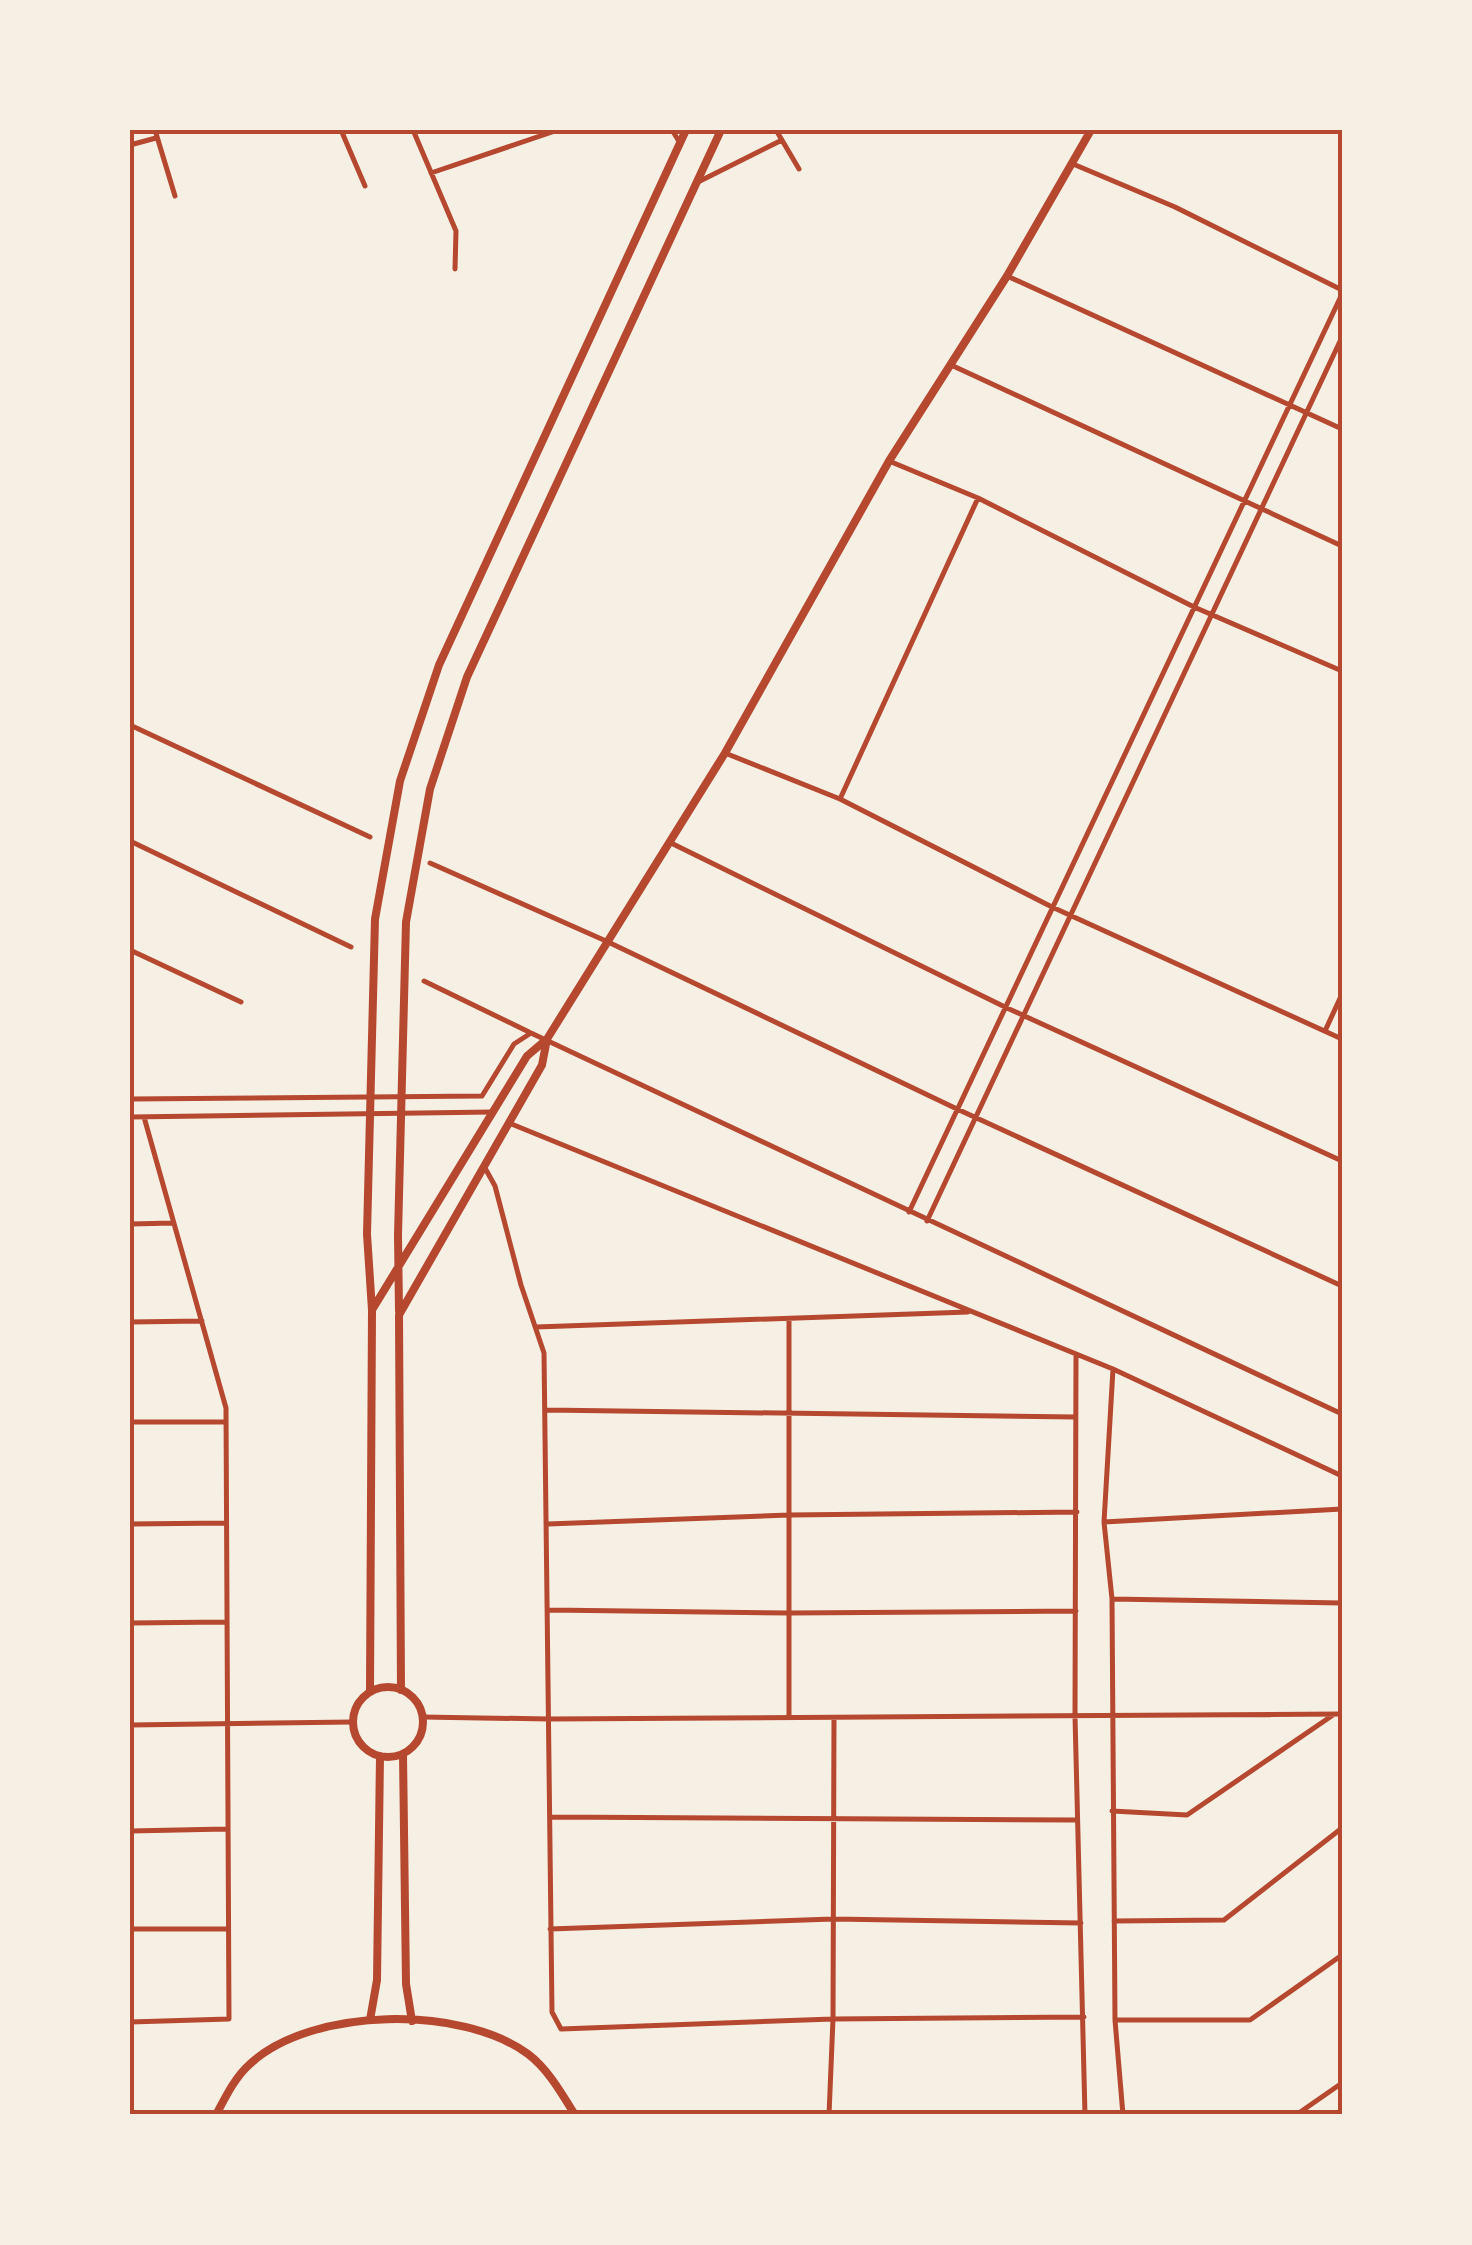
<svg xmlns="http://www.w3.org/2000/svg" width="1472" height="2245" font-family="'Noto Serif',serif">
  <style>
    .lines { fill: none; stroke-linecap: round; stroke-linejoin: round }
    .minor { stroke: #b5482f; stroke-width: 5 }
    .tertiary { stroke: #b5482f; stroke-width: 8 }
    .neatline { fill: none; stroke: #b5482f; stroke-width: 4 }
  </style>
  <rect width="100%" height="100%" fill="#f6efe4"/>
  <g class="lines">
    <!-- minor -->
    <path class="minor" d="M155,130L175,196
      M341,130L365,186
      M413,130L456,231L455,269
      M672,130L680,143
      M776,130L799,169
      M130,145L156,138
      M1073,164L1175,207L1342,290
      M431,173L558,130
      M700,181L782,140
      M1007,276L1342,429
      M951,365L1342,546
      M889,461L978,498L1194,607L1342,671
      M130,725L370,837
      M725,753L840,799L1052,907L1342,1039
      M840,799L978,498
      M130,841L351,947
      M671,843L1007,1008L1342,1161
      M430,863L606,941L957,1109L1342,1286
      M130,950L241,1002
      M424,981L529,1032
      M1325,1031L1342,994
      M130,1099L482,1096L514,1044L531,1033L1342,1414
      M130,1117L493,1112
      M509,1123L1113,1369L1342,1476
      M485,1168L495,1186L521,1285L544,1353L552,2012L561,2029L833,2019L1084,2017
      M909,1212L1342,294
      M927,1221L1342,337
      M130,1224L174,1223
      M130,1322L202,1321
      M536,1327L968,1312
      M1076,1354L1075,1716L1085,2115
      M1113,1369L1104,1522L1112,1599L1115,2020L1123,2115
      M546,1410L1076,1417
      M130,1422H226
      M1104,1522L1342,1509
      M130,1524L226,1523
      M548,1524L789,1515L1077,1512
      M1112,1599L1342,1603
      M549,1610L789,1613L1076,1611
      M130,1623L225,1622
      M789,1716V1319
      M422,1717L549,1719L1342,1714
      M130,1725L352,1722
      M1112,1811L1187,1815L1333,1715
      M551,1817L1077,1820
      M130,1831L226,1829
      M1114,1921L1224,1920L1342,1828
      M130,1929H227
      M550,1929L833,1919L1081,1923
      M1115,2020H1250L1342,1955
      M130,2022L229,2019L226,1408L144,1117
      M829,2115L833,2019L834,1718
      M1296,2115L1342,2083"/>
    <!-- tertiary -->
    <path class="tertiary" d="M372,1310L367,1234L375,919L400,781L439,665L686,130
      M399,1311L398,1235L406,922L430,789L467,677L721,130
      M353 1722a35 35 0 1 1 70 0a35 35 0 1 1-70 0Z
      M401,1690L399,1315L542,1065L547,1039L725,753L889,461L1007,276L1091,130
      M370,1692L372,1310L527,1056L547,1039
      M403,1754L406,1984L412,2021
      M370,2020L377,1980L380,1756
      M216,2115C225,2098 235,2077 250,2064C311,2007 462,2005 528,2054C548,2069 562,2094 575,2115"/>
  </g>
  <!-- border -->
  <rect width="1472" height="2245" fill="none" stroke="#f6efe4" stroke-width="265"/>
  <rect x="132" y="132" width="1208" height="1980" class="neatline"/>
</svg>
